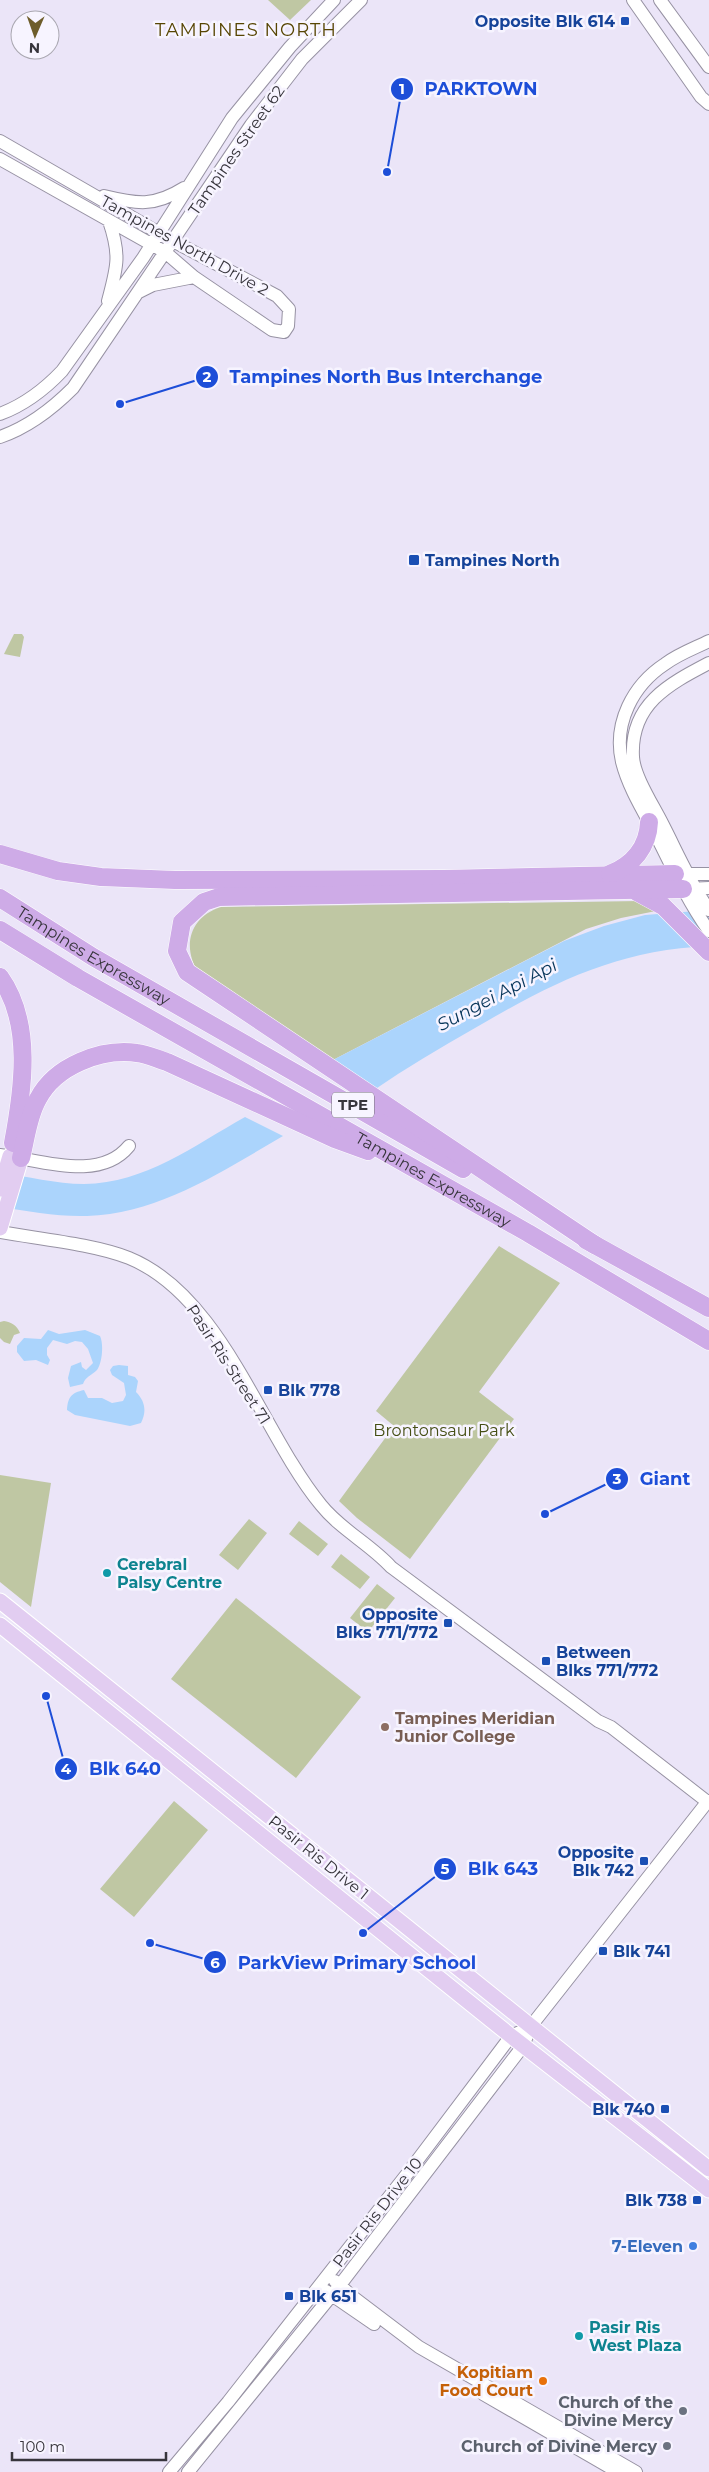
<svg xmlns="http://www.w3.org/2000/svg" width="709" height="2472" font-family="Montserrat,sans-serif">
  <style>
    .green { fill: #bfc7a3 }
    .water { fill: #abd4fc }
    .lines { fill: none; stroke-linecap: round; stroke-linejoin: round }
    .minor-casing { stroke: #9792a3; stroke-width: 14 }
    .major-casing { stroke: #fff; stroke-width: 17 }
    .highway-casing { stroke: #fff; stroke-width: 19 }
    .minor { stroke: #fff; stroke-width: 12 }
    .major { stroke: #e2cdf1; stroke-width: 15 }
    .highway { stroke: #ceabe7; stroke-width: 18 }
    .transit-dot { fill: #1a4fb4; stroke: #f7f4ff; stroke-width: 2 }
    .culture-dot { fill: #0f9aa8; stroke: #f7f4ff; stroke-width: 2 }
    .education-dot { fill: #8d6e63; stroke: #f7f4ff; stroke-width: 2 }
    .shop-dot { fill: #3f7fe0; stroke: #f7f4ff; stroke-width: 2 }
    .food-dot { fill: #e8710a; stroke: #f7f4ff; stroke-width: 2 }
    .worship-dot { fill: #6b7280; stroke: #f7f4ff; stroke-width: 2 }
    .labels { text-anchor: middle; stroke-width: 5; stroke-linejoin: round; paint-order: stroke }
    .shield { fill: #f7f4ff; stroke: #716e76; stroke-width: 1 }
    .shield-label { font-size: 15px; font-weight: bold; fill: #37353c }
    .transit-label { font-size: 16px; font-weight: bold; fill: #164399; stroke: #f7f4ff; text-anchor: end }
    .street-label { font-size: 16px; fill: #37353c; stroke: #f7f4ff }
    .park-label { font-size: 16px; fill: #454e14; stroke: #f7f4ff }
    .culture-label { font-size: 16px; font-weight: bold; fill: #0d838f; stroke: #f7f4ff; text-anchor: start }
    .education-label { font-size: 16px; font-weight: bold; fill: #785e54; stroke: #f7f4ff; text-anchor: start }
    .shop-label { font-size: 16px; font-weight: bold; fill: #366cbe; stroke: #f7f4ff; text-anchor: end }
    .food-label { font-size: 16px; font-weight: bold; fill: #c56008; stroke: #f7f4ff; text-anchor: end }
    .worship-label { font-size: 16px; font-weight: bold; fill: #5b616d; stroke: #f7f4ff; text-anchor: end }
    .neighbourhood-label { font-size: 18px; letter-spacing: 1px; fill: #574503; stroke: #f7f4ff }
    .water-label { font-size: 18px; font-style: italic; fill: #08365b; stroke: #f7f4ff }
    .leader { fill: none; stroke: #1d4ed8; stroke-width: 2 }
    .callout-dot { fill: #1d4ed8; stroke: #f7f4ff; stroke-width: 2 }
    .mark-label { font-size: 15px; text-anchor: middle; font-weight: bold; fill: #fff }
    .callout-label { font-size: 18px; text-anchor: middle; font-weight: bold; fill: #1d4ed8; stroke: #f7f4ff; stroke-width: 5; stroke-linejoin: round; paint-order: stroke }
  </style>
  <rect width="100%" height="100%" fill="#ebe5f8"/>
  <!-- green -->
  <path class="green" d="M268,0H311L290,20Z
    M14,634H22L24,637L20,657L4,654Z
    M640,901L656,911L621,918L586,929L331,1061L200,975C181,948 189,917 221,907Z
    M499,1246L560,1283L479,1392L514,1419L410,1559L357,1518L339,1501L394,1426L376,1411Z
    M4,1321C11,1322 17,1325 20,1333L14,1335L10,1344L4,1342L0,1338V1322Z
    M0,1475L51,1483L31,1607L0,1582Z
    M249,1519L267,1533L238,1570L219,1555Z
    M299,1521L328,1544L318,1556L289,1534Z
    M341,1554L370,1577L360,1589L331,1567Z
    M377,1584L395,1598L368,1632L350,1618Z
    M236,1598L361,1697L296,1778L171,1679Z
    M174,1801L208,1830L134,1917L100,1889Z"/>
  <!-- water -->
  <path class="water" d="M709,910V946C617,950 552,983 475,1028C440,1048 406,1068 374,1090L331,1061L564,941L604,926L645,915Z
    M245,1117L283,1136C221,1172 160,1213 87,1216C58,1217 28,1211 0,1207V1173C27,1176 56,1184 84,1184C146,1183 193,1146 245,1117Z
    M48,1330L59,1334L85,1330L100,1336C104,1344 102,1364 97,1370C91,1376 86,1376 83,1384L70,1387L68,1378L71,1366L81,1362L82,1367L86,1370L93,1363L88,1349L82,1342L75,1341L67,1344L53,1340L47,1348V1355L50,1360L48,1365L36,1360L24,1361L17,1352V1346L24,1338L41,1339Z
    M119,1365L128,1366V1375L135,1377L138,1381L136,1392C145,1401 147,1411 141,1423L130,1426L75,1415L67,1410C68,1397 71,1393 84,1390L88,1398H102L112,1403L123,1401L126,1395L124,1383L112,1375L110,1370L113,1366Z"/>
  <g class="lines">
    <!-- minor casing -->
    <g class="minor-casing">
      <path id="minor" d="M633,0L701,97L709,104
        M660,0L709,67
        M0,141L173,241L277,296L289,309L288,326L284,332L272,330L194,277L165,252L0,159
        M104,196C137,204 154,207 184,188
        M139,292L153,285L194,277
        M108,301C117,267 121,256 109,221
        M0,414C24,405 44,390 62,371L143,258L232,118L290,47L334,0
        M0,437C29,427 52,409 73,388L251,125L302,59L361,0
        M709,641C695,648 678,654 665,664C633,685 613,723 622,762C628,786 642,809 654,831C671,865 687,900 709,931
        M709,663C669,684 630,704 633,757C634,776 653,805 662,823C677,852 690,883 709,910
        M682,874H709
        M688,889L709,888
        M0,1155C39,1159 99,1183 129,1146
        M0,1232C39,1239 93,1244 129,1258C222,1296 261,1432 321,1505C341,1530 370,1544 391,1567L598,1721L611,1727L709,1803
        M335,2281L353,2297L419,2347L636,2472
        M326,2291L374,2324
        M483,2394L618,2472
        M169,2472L228,2402L407,2174L511,2036L520,2032
        M188,2472L340,2285L523,2046L531,2026L708,1801"/>
    </g>
    <!-- major casing -->
    <g class="major-casing">
      <path id="major" d="M0,1189L10,1156
        M0,1228L21,1158
        M0,1601L709,2169
        M0,1625L511,2036L709,2190"/>
    </g>
    <!-- highway casing -->
    <g class="highway-casing">
      <g id="highway">
        <path d="M0,854L58,871L101,877L175,880L443,879L675,874"/>
        <path d="M610,874C633,865 648,847 649,822"/>
        <path d="M637,892L663,906L709,952"/>
        <path id="s1" d="M0,898L93,957L463,1169"/>
        <path id="s2" d="M0,930L78,978L528,1233L709,1341"/>
        <path d="M0,977C33,1023 23,1090 13,1143"/>
        <path d="M21,1158C26,1139 28,1116 38,1099C55,1066 101,1048 137,1053C147,1054 157,1059 167,1062L335,1139L368,1151"/>
        <path d="M586,1240L709,1308"/>
        <path d="M595,1245L187,972L177,951L182,922L204,902L219,897L683,889"/>
      </g>
    </g>
    <!-- minor -->
    <use href="#minor" class="minor"/>
    <!-- major -->
    <use href="#major" class="major"/>
    <!-- highway -->
    <use href="#highway" class="highway"/>
  </g>
  <!-- markers -->
  <g class="transit-dot">
    <rect x="620" y="16" width="10" height="10" rx="2.5"/>
    <rect x="408" y="554" width="12" height="12" rx="2.5"/>
    <rect x="263" y="1385" width="10" height="10" rx="2.5"/>
    <rect x="443" y="1618" width="10" height="10" rx="2.5"/>
    <rect x="541" y="1656" width="10" height="10" rx="2.5"/>
    <rect x="639" y="1856" width="10" height="10" rx="2.5"/>
    <rect x="598" y="1946" width="10" height="10" rx="2.5"/>
    <rect x="660" y="2104" width="10" height="10" rx="2.5"/>
    <rect x="692" y="2195" width="10" height="10" rx="2.5"/>
    <rect x="284" y="2291" width="10" height="10" rx="2.5"/>
  </g>
  <g class="culture-dot">
    <circle cx="107" cy="1573" r="5"/>
    <circle cx="579" cy="2336" r="5"/>
  </g>
  <circle class="education-dot" cx="385" cy="1727" r="5"/>
  <circle class="shop-dot" cx="693" cy="2246" r="5"/>
  <circle class="food-dot" cx="543" cy="2381" r="5"/>
  <g class="worship-dot">
    <circle cx="683" cy="2411" r="5"/>
    <circle cx="667" cy="2446" r="5"/>
  </g>
  <g class="labels">
    <!-- shield labels -->
    <rect class="shield" x="332" y="1092.5" width="42" height="25" rx="4"/>
    <g class="shield-label">
      <text x="353" y="1110">TPE</text>
    </g>
    <!-- transit labels -->
    <g class="transit-label">
      <text x="615" y="27">Opposite Blk 614</text>
      <text x="425" y="566" text-anchor="start">Tampines North</text>
      <text x="278" y="1396" text-anchor="start">Blk 778</text>
      <text x="438" y="1620">Opposite<tspan x="438" dy="18">Blks 771/772</tspan></text>
      <text x="556" y="1658" text-anchor="start">Between<tspan x="556" dy="18">Blks 771/772</tspan></text>
      <text x="634" y="1858">Opposite<tspan x="634" dy="18">Blk 742</tspan></text>
      <text x="613" y="1957" text-anchor="start">Blk 741</text>
      <text x="655" y="2115">Blk 740</text>
      <text x="687" y="2206">Blk 738</text>
      <text x="299" y="2302" text-anchor="start">Blk 651</text>
    </g>
    <!-- street labels -->
    <g class="street-label">
      <text transform="translate(236 150) rotate(-55)" y="6">Tampines Street 62</text>
      <text transform="translate(185 245) rotate(29)" y="6">Tampines North Drive 2</text>
      <text dy="6" stroke="none"><textPath href="#s1" startOffset="110">Tampines Expressway</textPath></text>
      <text dy="6" stroke="none"><textPath href="#s2" startOffset="500">Tampines Expressway</textPath></text>
      <text transform="translate(229 1364) rotate(57)" y="6">Pasir Ris Street 71</text>
      <text transform="translate(319 1857) rotate(39)" y="6">Pasir Ris Drive 1</text>
      <text transform="translate(377 2212) rotate(-52)" y="6">Pasir Ris Drive 10</text>
    </g>
    <!-- park labels -->
    <g class="park-label">
      <text x="444" y="1436">Brontonsaur Park</text>
    </g>
    <!-- culture labels -->
    <g class="culture-label">
      <text x="117" y="1570">Cerebral<tspan x="117" dy="18">Palsy Centre</tspan></text>
      <text x="589" y="2333">Pasir Ris<tspan x="589" dy="18">West Plaza</tspan></text>
    </g>
    <!-- education labels -->
    <g class="education-label">
      <text x="395" y="1724">Tampines Meridian<tspan x="395" dy="18">Junior College</tspan></text>
    </g>
    <!-- shop labels -->
    <g class="shop-label">
      <text x="683" y="2252">7-Eleven</text>
    </g>
    <!-- food labels -->
    <g class="food-label">
      <text x="533" y="2378">Kopitiam<tspan x="533" dy="18">Food Court</tspan></text>
    </g>
    <!-- worship labels -->
    <g class="worship-label">
      <text x="673" y="2408">Church of the<tspan x="673" dy="18">Divine Mercy</tspan></text>
      <text x="657" y="2452">Church of Divine Mercy</text>
    </g>
    <!-- neighbourhood labels -->
    <g class="neighbourhood-label">
      <text x="246" y="36">TAMPINES NORTH</text>
    </g>
    <!-- water labels -->
    <g class="water-label">
      <text transform="translate(497 995) rotate(-28)" y="6">Sungei Api Api</text>
    </g>
  </g>
  <!-- callouts -->
  <path class="leader" d="M387 172L402 89M120 404L207 377M545 1514L617 1479M46 1696L66 1769M363 1933L445 1869M150 1943L215 1962"/>
  <g class="callout-dot">
    <circle cx="387" cy="172" r="5"/>
    <circle cx="120" cy="404" r="5"/>
    <circle cx="545" cy="1514" r="5"/>
    <circle cx="46" cy="1696" r="5"/>
    <circle cx="363" cy="1933" r="5"/>
    <circle cx="150" cy="1943" r="5"/>
    <circle cx="402" cy="89" r="12"/>
    <circle cx="207" cy="377" r="12"/>
    <circle cx="617" cy="1479" r="12"/>
    <circle cx="66" cy="1769" r="12"/>
    <circle cx="445" cy="1869" r="12"/>
    <circle cx="215" cy="1962" r="12"/>
  </g>
  <g class="mark-label">
    <text x="402" y="94">1</text>
    <text x="207" y="382">2</text>
    <text x="617" y="1484">3</text>
    <text x="66" y="1774">4</text>
    <text x="445" y="1874">5</text>
    <text x="215" y="1968">6</text>
  </g>
  <g class="callout-label">
    <text x="481" y="95">PARKTOWN</text>
    <text x="386" y="383">Tampines North Bus Interchange</text>
    <text x="665" y="1485">Giant</text>
    <text x="125" y="1775">Blk 640</text>
    <text x="503" y="1875">Blk 643</text>
    <text x="357" y="1969">ParkView Primary School</text>
  </g>
  <!-- north arrow -->
  <g transform="translate(35 35) rotate(182)"><circle r="24" fill="#f7f4ff" stroke="#aaa8b1"/>
  <path d="M0-4L9 19L0 12L-9 19Z" fill="#6e5d2b"/>
  <text y="-8" font-size="14" font-weight="bold" text-anchor="middle" fill="#37353c">N</text>
  </g>
  <!-- scale -->
  <path d="M12 2452v8h154v-8" fill="none" stroke="#37353c" stroke-width="2.5"/>
  <text x="20" y="2452" font-size="15" fill="#37353c" stroke="#f7f4ff" stroke-width="4" paint-order="stroke">100 m</text>
</svg>
